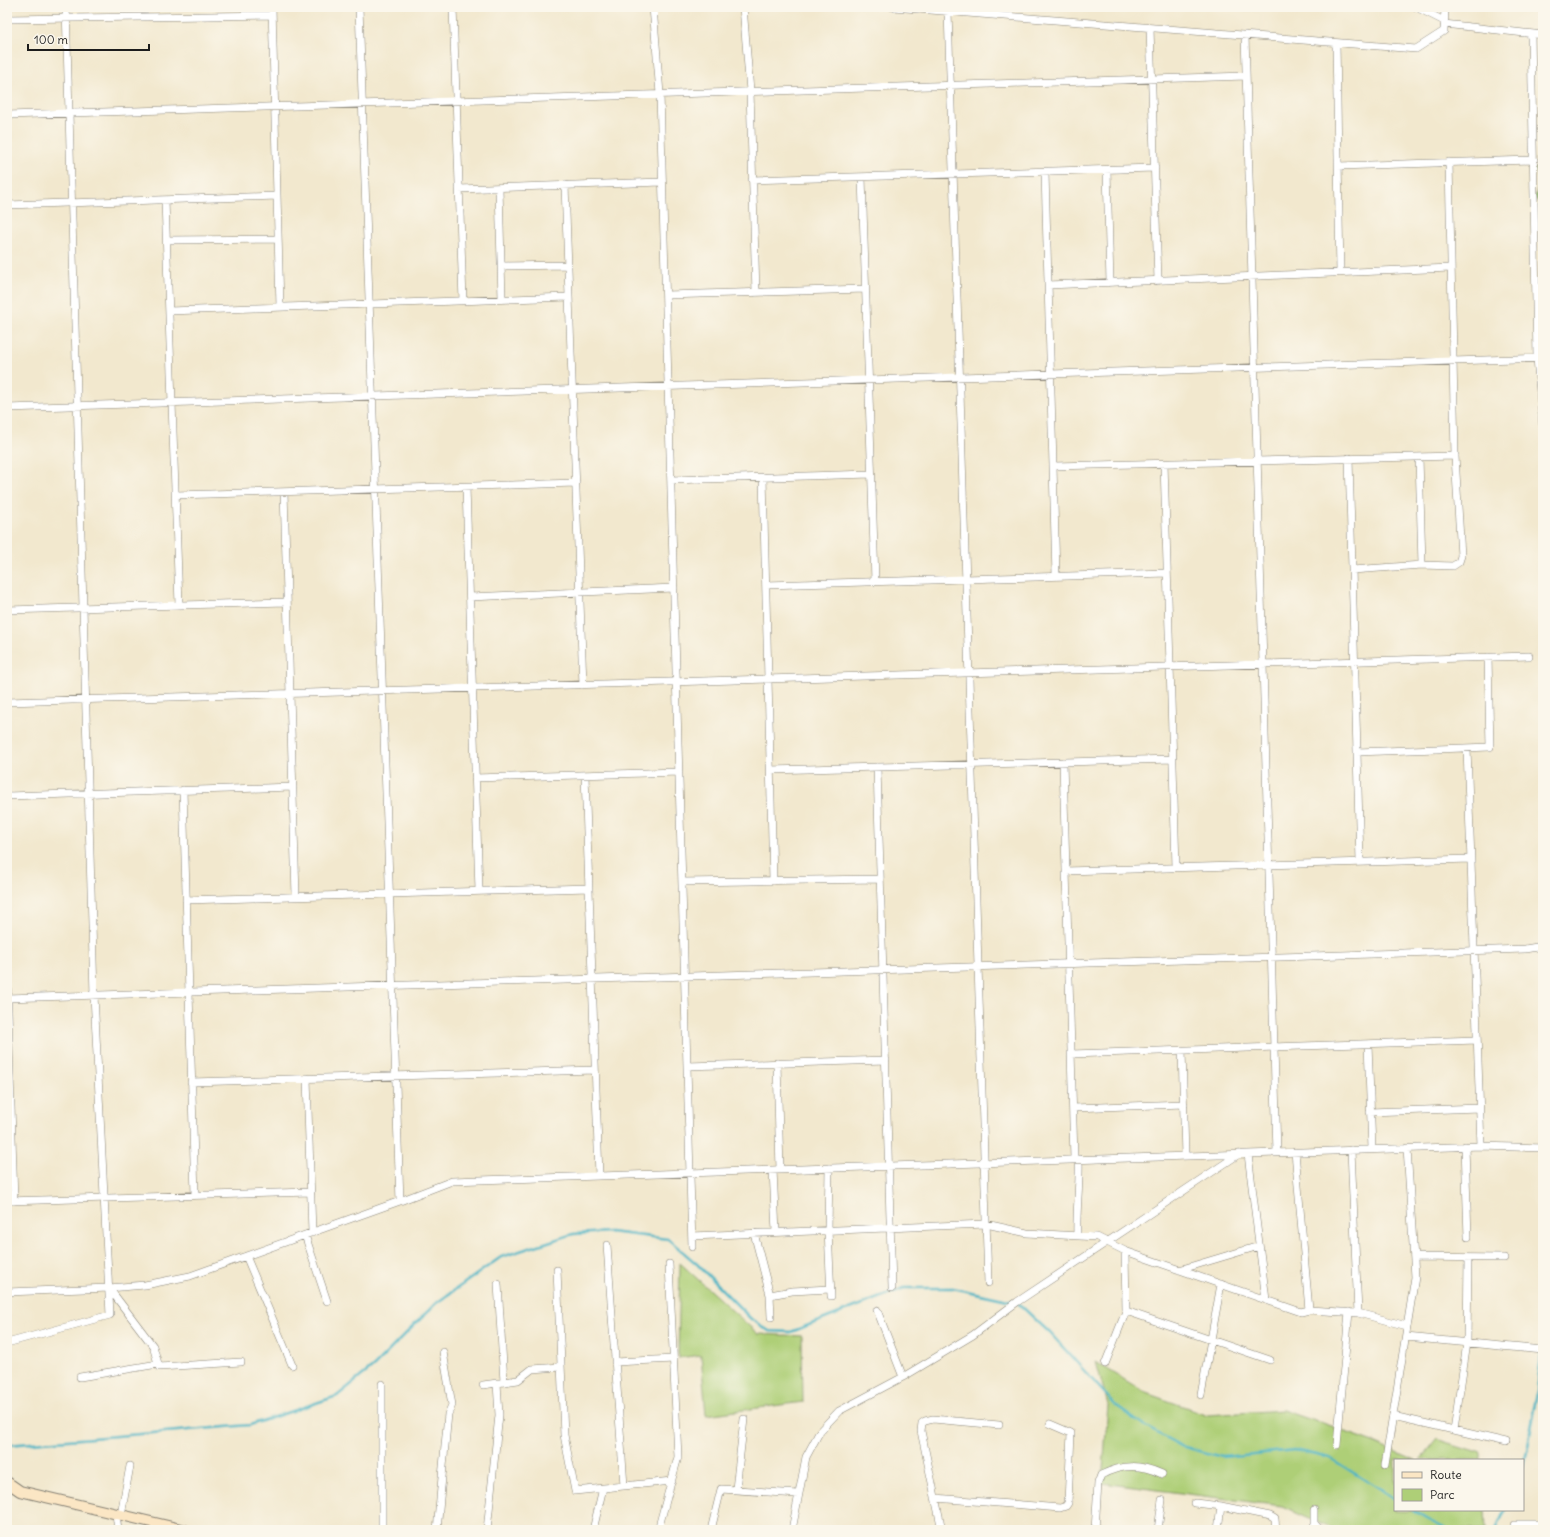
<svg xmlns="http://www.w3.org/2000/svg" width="1550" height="1537" font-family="Delius,sans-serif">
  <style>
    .green { fill: #aecf77; stroke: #65764a }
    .forest { fill: #8ab268; stroke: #536742 }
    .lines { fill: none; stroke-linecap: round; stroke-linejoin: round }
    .stream { stroke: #48b4c5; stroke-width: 2.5 }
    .street-casing { stroke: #878275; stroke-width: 8 }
    .secondary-casing { stroke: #878275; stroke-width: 12 }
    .street { stroke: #fff; stroke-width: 7 }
    .secondary { stroke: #fbe6c4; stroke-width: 10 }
  </style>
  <rect width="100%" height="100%" fill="#fbf7ec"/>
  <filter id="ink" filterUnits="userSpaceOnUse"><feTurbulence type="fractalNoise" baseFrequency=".025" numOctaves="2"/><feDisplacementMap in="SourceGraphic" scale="8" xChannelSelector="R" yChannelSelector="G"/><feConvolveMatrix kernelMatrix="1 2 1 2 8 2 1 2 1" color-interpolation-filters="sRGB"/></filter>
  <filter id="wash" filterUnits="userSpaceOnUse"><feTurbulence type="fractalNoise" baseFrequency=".012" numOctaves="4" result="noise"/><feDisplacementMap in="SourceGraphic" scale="16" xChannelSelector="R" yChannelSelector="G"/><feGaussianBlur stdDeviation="0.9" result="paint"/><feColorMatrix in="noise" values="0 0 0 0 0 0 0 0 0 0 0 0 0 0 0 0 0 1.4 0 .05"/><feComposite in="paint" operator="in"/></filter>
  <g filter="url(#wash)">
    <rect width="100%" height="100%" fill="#f2e8ce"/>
    <!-- green -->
    <path class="green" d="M680,1263L758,1334L802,1336L803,1402L706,1415L701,1355L678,1358Z
      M1096,1362L1146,1393L1208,1415L1283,1410L1374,1442L1416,1460H1395V1510H1484L1485,1530H1335L1282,1506L1102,1483L1108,1405Z
      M1437,1439L1481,1453V1460H1420Z"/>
    <!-- forest -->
    <path class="forest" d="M1543,158V207L1534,198L1540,183L1535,169Z"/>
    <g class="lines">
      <!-- stream -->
      <path class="stream" d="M7,1445L250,1425L337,1396L374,1366L435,1304L501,1257L573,1234L610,1232L668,1239L697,1264L751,1319L769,1331L791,1332L904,1288H953L1017,1302L1050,1333L1117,1407L1144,1426L1181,1446L1222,1457L1295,1450L1330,1458L1395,1499
        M1523,1466L1537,1393L1543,1336
        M1413,1510L1426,1518L1450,1530
        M1495,1530L1504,1510"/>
    </g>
  </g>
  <g filter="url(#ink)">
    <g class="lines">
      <!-- street casing -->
      <g class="street-casing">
        <path id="street" d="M272,7L280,307
          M359,7L400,1201
          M453,7L463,301
          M653,7L660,94L692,1247
          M743,7L750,91L756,293
          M893,7L1416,49L1444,31L1445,7
          M1416,7L1444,21
          M948,11L988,1283
          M7,19L272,15
          M1444,24L1543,35
          M1150,28L1158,281
          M1531,34L1537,358L1543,427
          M1245,35L1277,1153
          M1336,43L1340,273
          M7,115L1246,76
          M1338,166L1534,160
          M1107,170L1110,283
          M1045,172L1056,576
          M862,177L875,581
          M752,180L1155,168
          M565,185L583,685
          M499,188L502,299
          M459,189L662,182
          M165,200L179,605
          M7,205L277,196
          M167,240L278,239
          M501,266L568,265
          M1048,285L1451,268
          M666,295L865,289
          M169,311L569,297
          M7,408L1543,358
          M1419,457L1422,565
          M1349,458L1360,862
          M1164,463L1176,867
          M1054,466L1455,456
          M763,477L773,881
          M671,480L871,474
          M466,487L479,891
          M284,492L296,896
          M176,495L576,483
          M1352,570L1422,565L1453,566L1459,562L1461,556L1455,456L1449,162
          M766,585L1167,573
          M470,597L674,588
          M7,610L287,602
          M7,702L1529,656
          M1467,748L1481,1146
          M1357,752L1490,747L1488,657
          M1063,762L1074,1159
          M877,767L892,1288
          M771,770L1173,759
          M585,775L599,1176
          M475,778L679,772
          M183,790L195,1195
          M7,796L293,787
          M1066,871L1471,859
          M682,882L880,879
          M186,900L589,888
          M7,979L14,1201
          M7,998L1525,949L1543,946
          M1368,1044L1372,1149
          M1182,1050L1185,1156
          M1071,1054L1477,1040
          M777,1063L780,1170
          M687,1066L886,1060
          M307,1078L312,1233
          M191,1082L595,1070
          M1073,1108L1184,1104
          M1370,1112L1479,1108
          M1465,1146L1468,1237
          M1351,1150L1358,1313
          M1295,1152L1309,1310
          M1248,1154L1266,1300
          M829,1168L828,1230L831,1296
          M773,1170L776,1232
          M7,1201L311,1192
          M754,1233L770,1295L771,1317
          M305,1235L327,1301
          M692,1236L986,1224L1027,1233L1097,1237L1125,1251L1301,1312L1309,1310L1358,1313L1407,1326
          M1077,1236C1076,1210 1080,1185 1079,1159
          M607,1245L624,1486
          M246,1256L292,1365
          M1414,1257L1504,1258
          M557,1270L564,1435L575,1491L672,1481
          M1179,1270L1259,1246
          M498,1284L504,1382
          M109,1288L153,1346L159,1367L241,1362
          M7,1292L109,1288L145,1285L190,1276L400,1201L452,1181L1481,1146L1543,1148
          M770,1295L792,1291L830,1289
          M877,1310L903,1377
          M1126,1311L1270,1360
          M1406,1337L1543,1350
          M7,1343L110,1315L94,995L66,7
          M615,1362L674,1359
          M1105,1364L1126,1311L1125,1251
          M80,1377L158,1364
          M382,1384V1530
          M483,1385L518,1380L532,1369L561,1367
          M1201,1395L1221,1284
          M1393,1416L1506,1442
          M1454,1430L1467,1343L1468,1258
          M1337,1445L1349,1312
          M1385,1465L1415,1277L1407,1148
          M736,1489L744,1419
          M935,1498L1060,1508L1066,1506L1068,1503L1071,1433L1050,1424
          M1195,1503L1221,1506L1218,1530
          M1221,1506L1270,1516L1275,1519L1276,1530
          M1314,1510V1523L1320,1530
          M116,1514L118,1530
          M121,1515L130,1466
          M1513,1524H1543
          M437,1530L448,1414L452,1405L443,1352
          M487,1530L499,1415L497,1383
          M593,1530L603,1488
          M658,1530L678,1457L669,1264
          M711,1530L721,1489L798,1494
          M792,1530L806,1457L820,1431L839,1411L903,1377L973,1335L1017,1302L1239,1154
          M942,1530L921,1431L922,1423L925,1421L933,1419L999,1425
          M1095,1530L1098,1483L1101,1475C1123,1464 1140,1464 1162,1474
          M1158,1530L1162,1500"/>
      </g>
      <!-- secondary casing -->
      <g class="secondary-casing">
        <path id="secondary" d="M7,1482L20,1491L185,1530"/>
      </g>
      <!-- street -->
      <use href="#street" class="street"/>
      <!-- secondary -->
      <use href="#secondary" class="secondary"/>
    </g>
  </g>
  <!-- margin -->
  <rect width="1550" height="1537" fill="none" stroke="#fbf7ec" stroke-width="24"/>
  <!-- legend -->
  <rect x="1394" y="1459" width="130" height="52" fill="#fbf7ec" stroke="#a29f99"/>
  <rect x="1402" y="1472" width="20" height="6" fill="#fbe6c4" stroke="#a29f99"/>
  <text x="1430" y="1479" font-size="12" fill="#1c1c1c">Route</text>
  <rect x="1402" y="1489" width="20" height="12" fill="#aecf77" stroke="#a29f99"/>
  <text x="1430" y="1499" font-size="12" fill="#1c1c1c">Parc</text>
  <!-- scale -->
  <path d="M28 44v6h121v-6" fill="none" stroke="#1c1c1c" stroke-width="2"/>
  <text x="34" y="44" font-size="12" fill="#1c1c1c" stroke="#fbf7ec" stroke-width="3" paint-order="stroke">100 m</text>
</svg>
